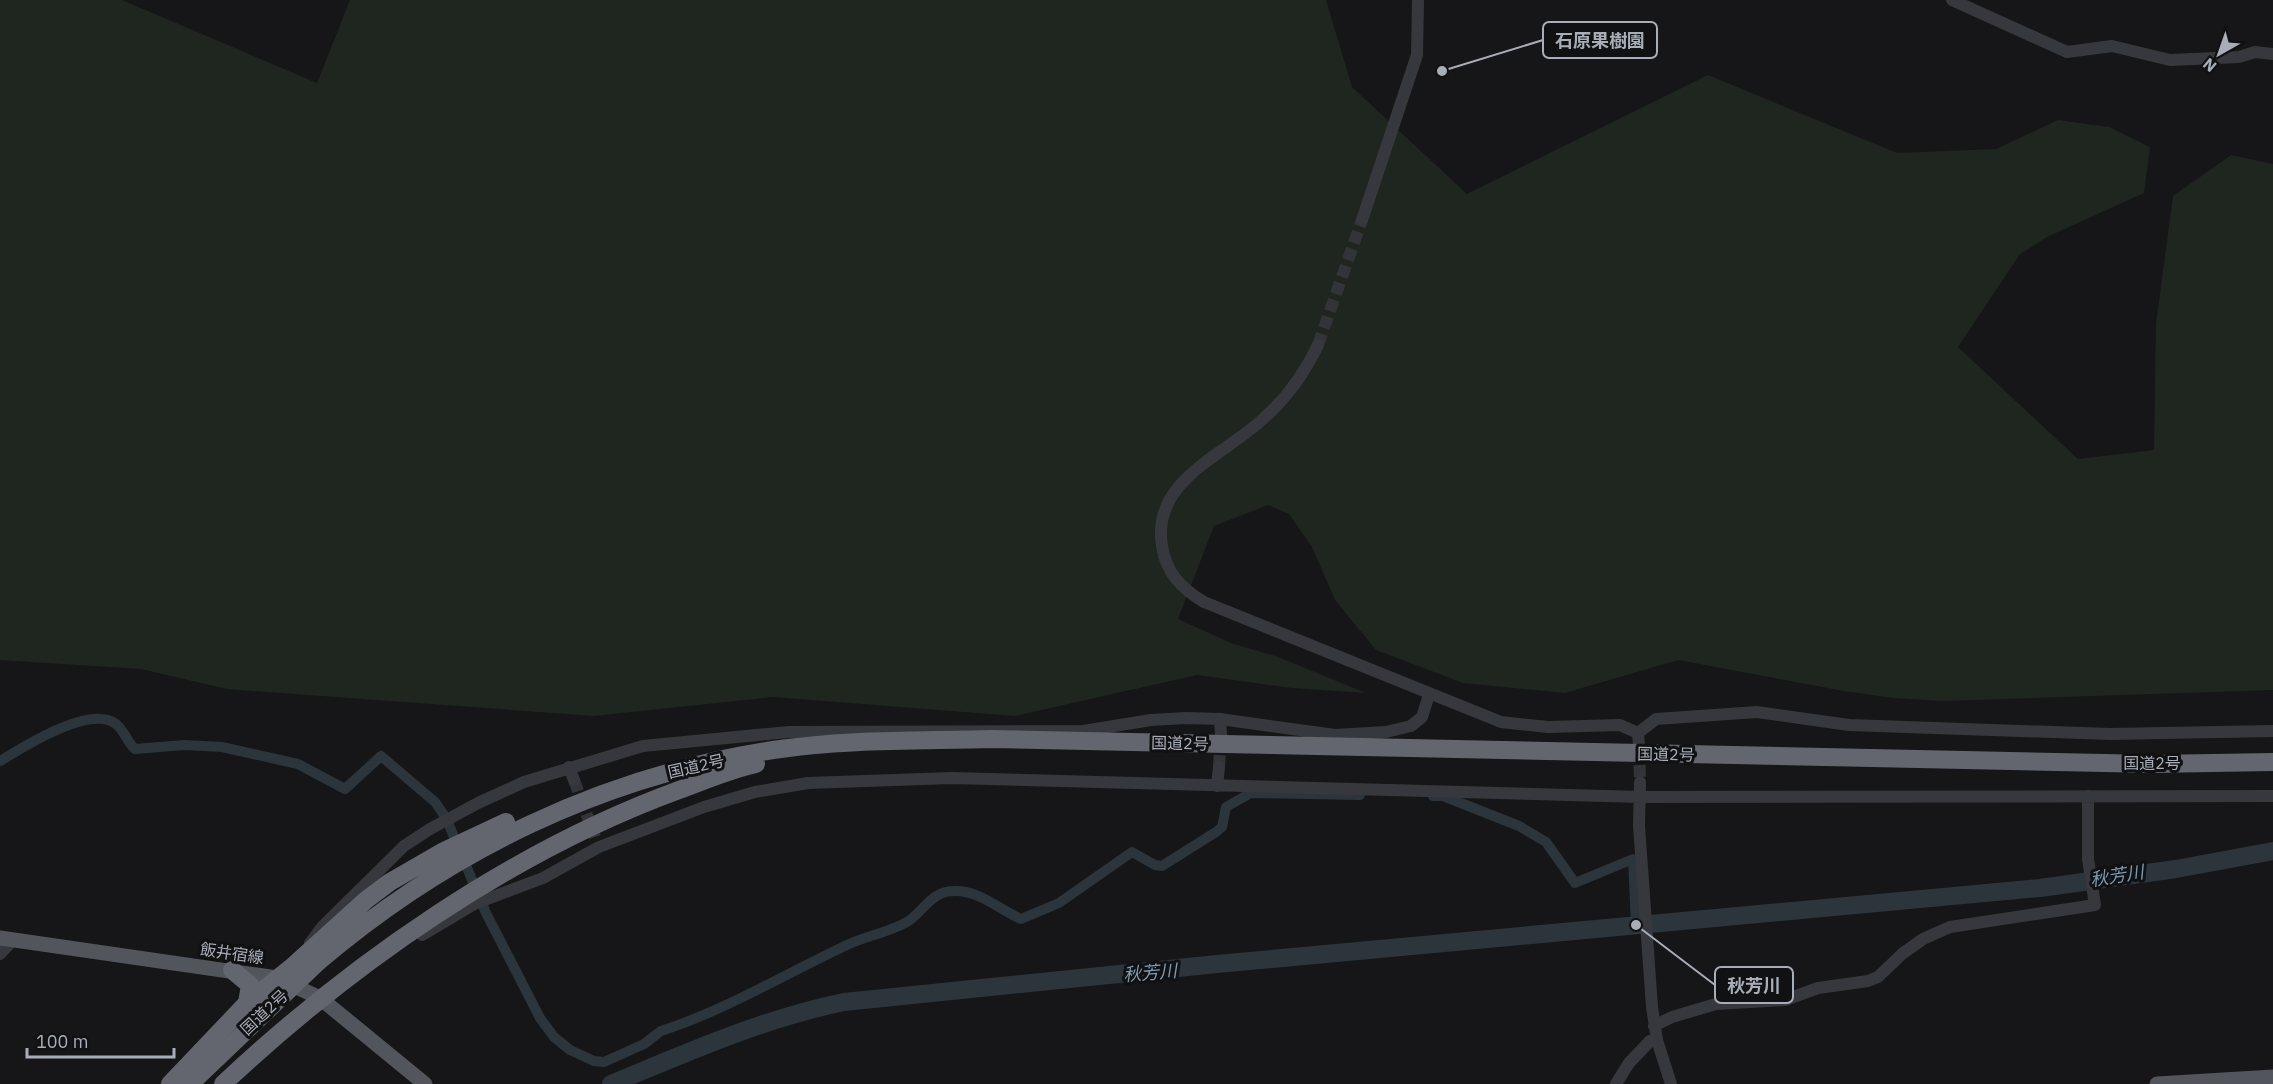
<svg xmlns="http://www.w3.org/2000/svg" width="2273" height="1084" font-family="'IBM Plex Sans','Noto Sans JP',sans-serif">
  <style>
    .green { fill: #1e261f }
    .lines { fill: none; stroke-linecap: round; stroke-linejoin: round }
    .canal { stroke: #2c353c; stroke-width: 10 }
    .river { stroke: #2c353c; stroke-width: 18 }
    .minor-tunnel { stroke: #333438; stroke-width: 12; stroke-dasharray: 12 6; stroke-linecap: butt }
    .minor { stroke: #37383d; stroke-width: 12 }
    .major { stroke: #53555c; stroke-width: 15 }
    .highway { stroke: #63666e; stroke-width: 18 }
    .highway-bridge { stroke: #63666e; stroke-width: 18 }
    .labels { text-anchor: middle; stroke-width: 6; stroke-linejoin: round; paint-order: stroke }
    .street-label { font-size: 16px; fill: #a8adb8; stroke: #111113 }
    .water-label { font-size: 18px; font-style: italic; fill: #7f9bb3; stroke: #111113 }
    .leader { fill: none; stroke: #a8adb8; stroke-width: 2 }
    .callout-dot { fill: #a8adb8; stroke: #111113; stroke-width: 2 }
    .callout { fill: #111113; stroke: #a8adb8; stroke-width: 2 }
    .callout-label { font-size: 18px; text-anchor: middle; font-weight: bold; fill: #a8adb8 }
  </style>
  <rect width="100%" height="100%" fill="#161618"/>
  <!-- green -->
  <path class="green" d="M0,0H122L317,83L350,0H1326L1352,87L1467,194L1708,75L1897,153L1996,149L2058,120L2109,127L2150,147L2144,193L2047,237L2020,254L1958,347L2078,459L2154,450L2156,324L2173,196L2231,155L2273,164V690L1942,701L1893,698L1844,691L1678,660L1565,693L1463,683L1376,650L1335,600L1312,547L1289,514L1268,505L1214,526L1178,619L1231,643L1278,657L1366,693L1292,688L1197,675L1015,716L773,697L594,716L227,689L141,669L0,660Z"/>
  <g class="lines">
    <!-- canal -->
    <path class="canal" d="M0,761C23,747 90,704 116,724C124,730 127,742 135,749L184,745L222,747L298,764L345,789L381,756L435,802L444,815
      M1433,796H1443L1519,826L1546,842L1575,883L1633,859L1636,925
      M449,825L486,913L540,1018L554,1037L570,1050L594,1061L604,1062L644,1044L661,1031C726,1010 785,974 847,945C865,936 895,931 910,920C926,908 932,891 955,891C981,891 998,909 1021,919L1059,903L1132,852L1155,865L1162,866L1216,832L1222,827L1226,807L1251,793L1360,795"/>
    <!-- river -->
    <path class="river" d="M611,1084C688,1052 762,1019 844,1002L1217,964L2040,888L2176,869L2273,851"/>
    <!-- minor-tunnel -->
    <path class="minor-tunnel" d="M1318,345L1362,220
      M1639,747L1640,782
      M1219,767L1221,736
      M574,780L595,837"/>
    <!-- minor -->
    <path class="minor" d="M1952,0L2067,52L2112,46L2170,60L2239,57L2255,52L2273,54
      M1362,220L1417,55L1418,0
      M1318,345C1304,374 1288,397 1264,418C1224,456 1151,480 1162,546C1166,573 1182,589 1204,602L1501,722L1548,727L1620,725L1638,733
      M1220,719L1221,735
      M1639,745L1638,733L1656,719L1757,712L1849,725L2110,734L2273,731
      M569,767L574,780
      M1640,782L1639,826L1652,1007L1657,1040L1671,1084
      M1217,786L1219,767
      M422,935L474,904L543,878L599,847L704,807L755,792L808,783L952,778L1641,797L2273,796
      M310,943L322,927L404,846L430,829L478,803L524,782L643,746L789,732L1083,731L1151,720L1186,718L1220,719L1335,735L1386,732L1411,726L1422,717L1429,695
      M0,954L14,939
      M1654,1026L1672,1017L1716,1004L1785,1000L1818,988L1868,981L1878,977L1902,954L1923,939L1950,927L2095,905L2088,859V796
      M1616,1084L1629,1063L1650,1041L1657,1040"/>
    <!-- major -->
    <path class="major" d="M0,938L277,978L320,998L425,1084
      M2157,1084L2273,1077"/>
    <!-- highway -->
    <path class="highway" d="M318,962C448,851 603,776 773,750C845,739 919,741 991,739L2152,764L2273,762
      M232,970L250,985L247,1003
      M170,1084L247,1003L293,966L366,900L390,882L442,852L506,822
      M223,1084C352,963 512,851 679,790C704,781 729,770 756,764"/>
    <!-- highway-bridge -->
    <path class="highway-bridge" d="M190,1084L318,962"/>
  </g>
  <g class="labels">
    <!-- street labels -->
    <g class="street-label">
      <text transform="translate(1180 743) rotate(1)" y="6">国道2号</text>
      <text transform="translate(1666 754) rotate(1)" y="6">国道2号</text>
      <text x="2152" y="769">国道2号</text>
      <text transform="translate(696 766) rotate(-13)" y="6">国道2号</text>
      <text transform="translate(232 953) rotate(8)" y="6">飯井宿線</text>
      <text transform="translate(264 1012) rotate(-43)" y="6">国道2号</text>
    </g>
    <!-- water labels -->
    <g class="water-label">
      <text transform="translate(2117 876) rotate(-9)" y="6">秋芳川</text>
      <text transform="translate(1150 973) rotate(-5)" y="6">秋芳川</text>
    </g>
  </g>
  <!-- callouts -->
  <path class="leader" d="M1442 71L1543 40M1636 925L1715 985"/>
  <g class="callout-dot">
    <circle cx="1442" cy="71" r="6"/>
    <circle cx="1636" cy="925" r="6"/>
  </g>
  <g class="callout">
    <rect x="1543" y="22" width="114" height="36" rx="6"/>
    <rect x="1715" y="967" width="78" height="36" rx="6"/>
  </g>
  <g class="callout-label">
    <text x="1600" y="47">石原果樹園</text>
    <text x="1754" y="992">秋芳川</text>
  </g>
  <!-- north arrow -->
  <g transform="translate(2219 54) rotate(220)" stroke="#111113" stroke-width="4.5" paint-order="stroke">
  <path d="M0-4.5L10 22L0 15L-10 22Z" fill="#a8adb8"/>
  <text y="-9" font-size="16" font-weight="bold" text-anchor="middle" fill="#a8adb8">N</text>
  </g>
  <!-- scale -->
  <path d="M27 1048v9h147v-9" fill="none" stroke="#a8adb8" stroke-width="3"/>
  <text x="36" y="1048" font-size="18" fill="#a8adb8" stroke="#111113" stroke-width="4.5" paint-order="stroke">100 m</text>
</svg>
